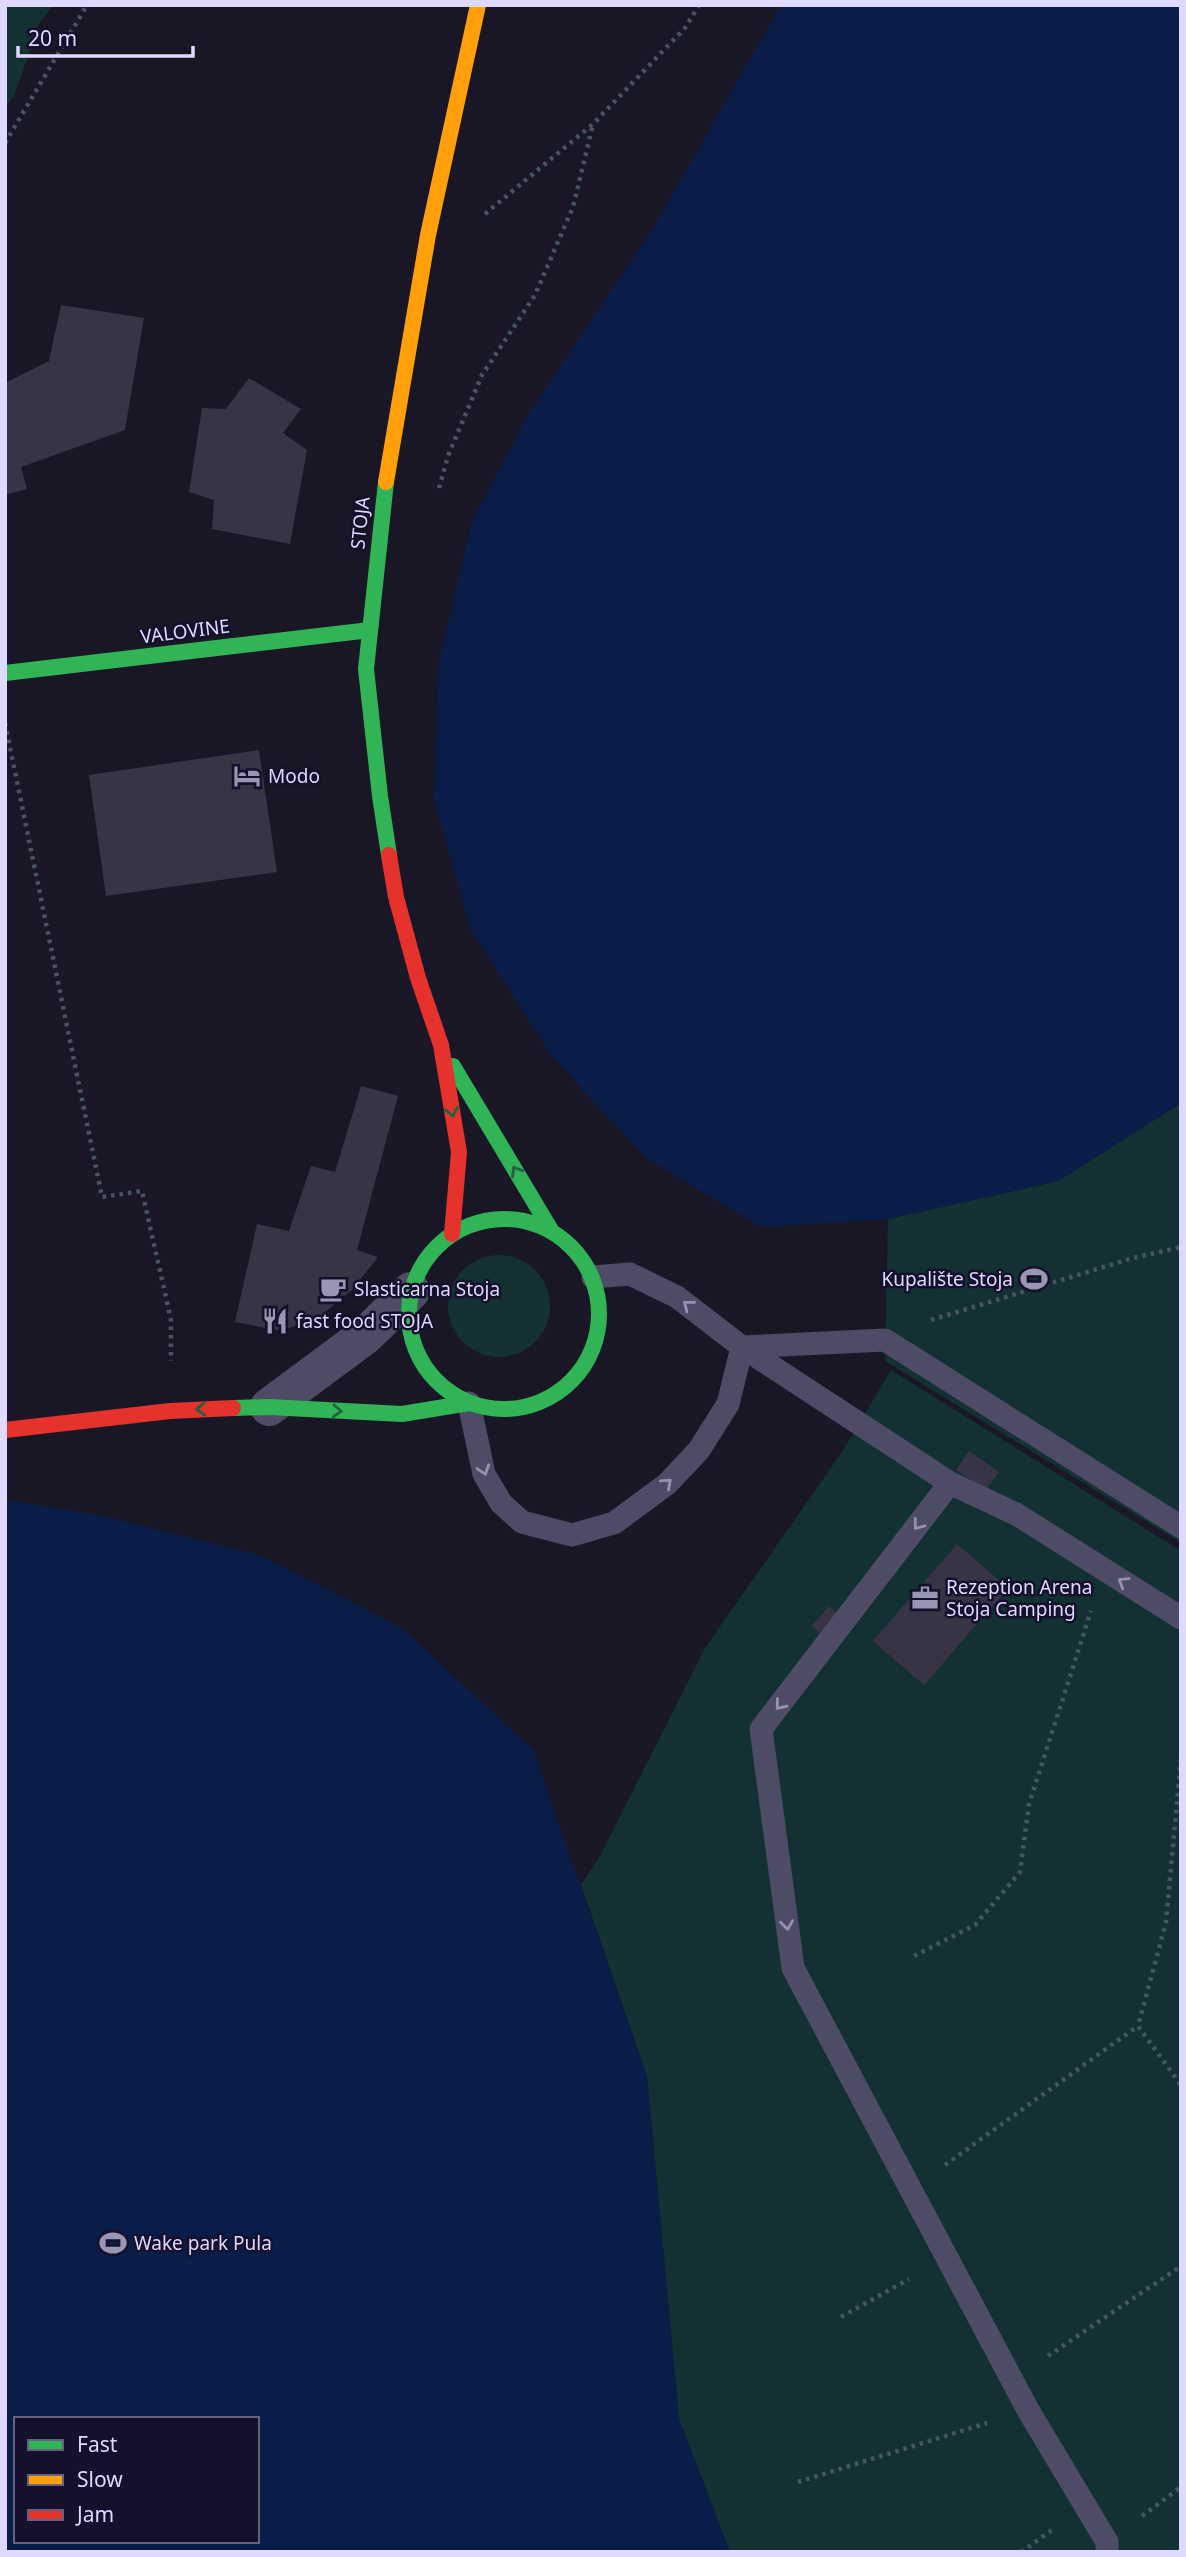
<svg xmlns="http://www.w3.org/2000/svg" width="1186" height="2557" font-family="'Noto Sans',sans-serif">
  <style>
    .green { fill: #133133 }
    .water { fill: #0a1d48; fill-rule: evenodd }
    .building { fill: #383446 }
    .lines { fill: none; stroke-linecap: round; stroke-linejoin: round }
    .path { stroke: #475465; stroke-width: 4.5; stroke-dasharray: 3.5 5; stroke-linecap: butt }
    .lane { stroke: #4d4b65; stroke-width: 23 }
    .street { stroke: #4d4b65; stroke-width: 38 }
    .fast { stroke: #30b455; stroke-width: 16 }
    .slow { stroke: #ff9f0a; stroke-width: 16 }
    .jam { stroke: #e5322d; stroke-width: 16 }
    .oneway { stroke: #226240 }
    .oneway2 { stroke: #9692b2 }
    .labels { text-anchor: middle; stroke-width: 5; stroke-linejoin: round; paint-order: stroke }
    .street-label { font-size: 19px; fill: #dfd9ff; stroke: #15102b }
    .poi-label { font-size: 19px; fill: #dfd9ff; stroke: #15102b; text-anchor: start }
  </style>
  <rect width="100%" height="100%" fill="#191625"/>
  <!-- green -->
  <path class="green" d="M5,5H54L40,22L14,96L5,107Z
    M1181,1103V1543L885,1361L888,1219L1058,1181Z
    M448 1306a51 51 0 1 1 102 0a51 51 0 1 1-102 0Z
    M891,1370L1181,1551V2552H730L679,2419L647,2076L581,1885L600,1856L705,1648L844,1449Z"/>
  <!-- water -->
  <path class="water" d="M781,5H1181V1103L1058,1181L888,1219L761,1227L646,1158L551,1055L471,930L434,799L439,661L472,521L531,410L655,225Z
    M5,1500L99,1515L260,1555L402,1628L533,1750L647,2076L679,2419L730,2552H5ZM16,2419H257V2541H16Z"/>
  <!-- building -->
  <path class="building" d="M61,305L144,318L125,430L21,467L27,489L5,495V383L49,361Z
    M249,378L301,409L283,433L307,450L290,544L212,529L214,500L189,492L202,408L226,409Z
    M259,750L277,872L106,896L89,775Z
    M361,1086L398,1096L357,1250L378,1257L352,1290L320,1316L282,1331L235,1322L257,1224L289,1231L311,1166L335,1172Z
    M969,1451L999,1472L986,1490L956,1470Z
    M957,1544L1008,1588L924,1685L873,1641Z
    M829,1606L843,1619L825,1639L812,1626Z"/>
  <g class="lines">
    <!-- path -->
    <path class="path" d="M5,143L87,5
      M485,214L593,124L685,28L699,5
      M439,488L448,456L482,375L535,295L573,207L593,124
      M5,723L102,1197L142,1191L171,1320V1361
      M931,1320L1133,1258L1181,1247
      M1181,1759L1166,1922L1138,2026L1181,2085
      M914,1956L975,1925L1020,1872L1029,1804L1091,1611
      M945,2165L1138,2026
      M841,2317L909,2279
      M1048,2356L1181,2266
      M798,2482L987,2423
      M1142,2516L1181,2487
      M1021,2552L1052,2530"/>
    <!-- lane -->
    <path class="lane" d="M593,1277L630,1274L677,1297L742,1347L950,1483
      M742,1347L885,1340L1181,1527
      M469,1403L484,1474L501,1503L522,1522L572,1535L614,1523L667,1484L699,1450L728,1404L742,1347
      M1107,2552V2542L1028,2410L793,1968L761,1729L950,1483L1016,1514L1181,1618"/>
    <!-- street -->
    <path class="street" d="M269,1407L366,1335L411,1291"/>
    <!-- fast -->
    <path class="fast" d="M386,482L366,669L380,796L389,855
      M5,673L370,630
      M453,1066L551,1230
      M409 1314a95 95 0 1 1 190 0a95 95 0 1 1-190 0Z
      M233,1408L269,1407L402,1414L469,1403"/>
    <!-- slow -->
    <path class="slow" d="M386,482L428,235L478,5"/>
    <!-- jam -->
    <path class="jam" d="M389,855L396,897L418,978L441,1045L459,1152L452,1234
      M5,1430L170,1411L233,1408"/>
  </g>
  <!-- one-way arrows -->
  <defs><path id="oneway-chevron" d="M-2-3.5L2.5 0L-2 3.5" fill="none" stroke-width="1.6" stroke-linecap="round" stroke-linejoin="round" transform="scale(1.75)"/></defs>
  <g class="oneway">
    <use href="#oneway-chevron" transform="translate(452 1112) rotate(80)"/>
    <use href="#oneway-chevron" transform="translate(516 1171) rotate(-121)"/>
    <use href="#oneway-chevron" transform="translate(201 1409) rotate(178)"/>
    <use href="#oneway-chevron" transform="translate(337 1411) rotate(3)"/>
  </g>
  <g class="oneway2">
    <use href="#oneway-chevron" transform="translate(688 1305) rotate(-142)"/>
    <use href="#oneway-chevron" transform="translate(484 1470) rotate(72)"/>
    <use href="#oneway-chevron" transform="translate(667 1483) rotate(-42)"/>
    <use href="#oneway-chevron" transform="translate(918 1525) rotate(127)"/>
    <use href="#oneway-chevron" transform="translate(1123 1582) rotate(-148)"/>
    <use href="#oneway-chevron" transform="translate(780 1705) rotate(129)"/>
    <use href="#oneway-chevron" transform="translate(787 1925) rotate(83)"/>
  </g>
  <!-- icons -->
  <defs>
    <g id="hotel-bare" transform="scale(2.1)"><path d="M-6-4.5h1.5V1H6V5H4.5V3h-9V5H-6ZM-4 0a1.8 1.8 0 1 1 3.6 0ZM.5 0V-2.5h3Q6-2.5 6 0Z" fill="#9a95b3" stroke="#15102b" stroke-width="2.5" paint-order="stroke"/></g>
    <g id="stadium-bare" transform="scale(2.1)"><path d="M0-5a6.5 5 0 1 0 0 10a6.5 5 0 1 0 0-10ZM-3.5-1.8h7v3.6h-7Z" fill="#9a95b3" stroke="#15102b" stroke-width="2.5" paint-order="stroke"/></g>
    <g id="cafe-bare" transform="scale(2.1)"><path d="M-5.5-4.5H6V0H3Q3 3.5 0 3.5H-2.5Q-5.5 3.5-5.5 0ZM3-3.2v2h1.7v-2ZM-6 4.5H4V6H-6Z" fill="#9a95b3" stroke="#15102b" stroke-width="2.5" paint-order="stroke"/></g>
    <g id="restaurant-bare" transform="scale(2.1)"><path d="M-5-6h1v4h1v-4h1v4h1v-4h1v5L-1.5 .5V6h-2V.5L-5-1ZM5-6V6H3V1.5H1.5Q1.5-4 5-6Z" fill="#9a95b3" stroke="#15102b" stroke-width="2.5" paint-order="stroke"/></g>
    <g id="office-bare" transform="scale(2.1)"><path d="M-6-3h4V-5.5h4V-3h4V5H-6ZM-1-4.5V-3h2v-1.5ZM-6 0V1H6V0Z" fill="#9a95b3" stroke="#15102b" stroke-width="2.5" paint-order="stroke"/></g>
  </defs>
  <g fill-rule="evenodd">
    <use href="#hotel-bare" x="247" y="776"/>
    <use href="#stadium-bare" x="1034" y="1279"/>
    <use href="#cafe-bare" x="333" y="1289"/>
    <use href="#restaurant-bare" x="275" y="1321"/>
    <use href="#office-bare" x="925" y="1598"/>
    <use href="#stadium-bare" x="113" y="2243"/>
  </g>
  <g class="labels">
    <!-- street labels -->
    <g class="street-label">
      <text transform="translate(360 523) rotate(-84)" y="7">STOJA</text>
      <text transform="translate(185 631) rotate(-7)" y="7">VALOVINE</text>
    </g>
    <!-- poi labels -->
    <g class="poi-label">
      <text x="268" y="783">Modo</text>
      <text x="1013" y="1286" text-anchor="end">Kupalište Stoja</text>
      <text x="354" y="1296">Slasticarna Stoja</text>
      <text x="296" y="1328">fast food STOJA</text>
      <text x="946" y="1594">Rezeption Arena<tspan x="946" dy="22">Stoja Camping</tspan></text>
      <text x="134" y="2250">Wake park Pula</text>
    </g>
  </g>
  <!-- border -->
  <rect width="1186" height="2557" fill="none" stroke="#dfd9ff" stroke-width="14"/>
  <!-- legend -->
  <rect x="14" y="2417" width="245" height="126" fill="#15102b" stroke="#666080" stroke-width="2"/>
  <rect x="28" y="2440" width="35" height="10" fill="#30b455" stroke="#666080" stroke-width="2"/>
  <text x="77" y="2452" font-size="21" fill="#dfd9ff">Fast</text>
  <rect x="28" y="2475" width="35" height="10" fill="#ff9f0a" stroke="#666080" stroke-width="2"/>
  <text x="77" y="2487" font-size="21" fill="#dfd9ff">Slow</text>
  <rect x="28" y="2510" width="35" height="10" fill="#e5322d" stroke="#666080" stroke-width="2"/>
  <text x="77" y="2522" font-size="21" fill="#dfd9ff">Jam</text>
  <!-- scale -->
  <path d="M18 46v10h175v-10" fill="none" stroke="#dfd9ff" stroke-width="3.5"/>
  <text x="28" y="46" font-size="21" fill="#dfd9ff" stroke="#15102b" stroke-width="5" paint-order="stroke">20 m</text>
</svg>
